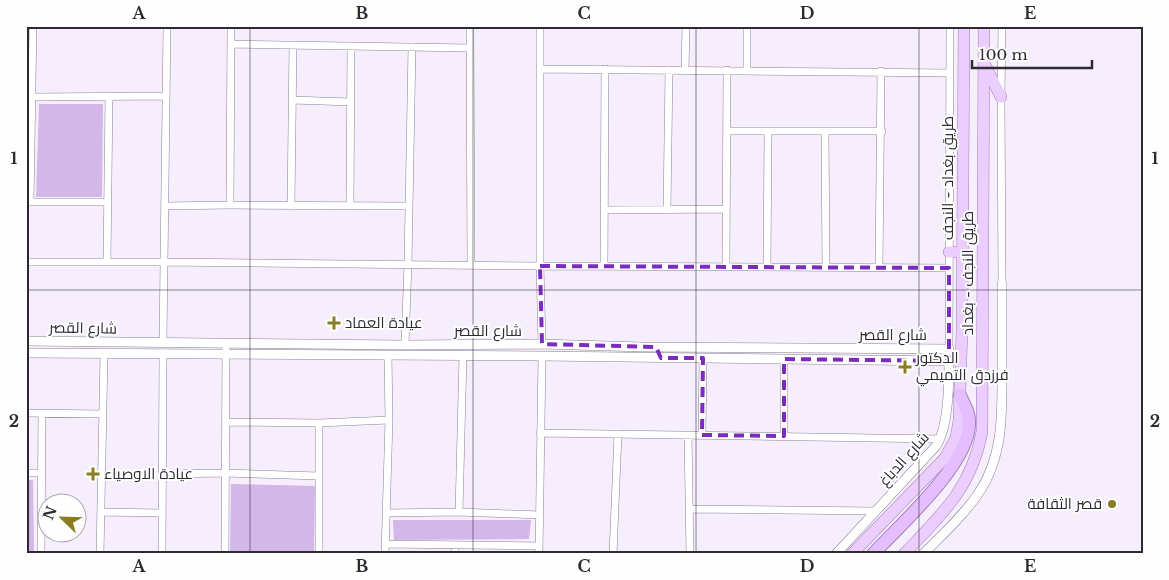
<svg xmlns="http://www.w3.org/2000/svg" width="1169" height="580" font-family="'Libre Baskerville',Cairo,serif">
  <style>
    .green { fill: #d3b7e9 }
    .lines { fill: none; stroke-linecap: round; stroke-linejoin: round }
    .minor-casing { stroke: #8a8092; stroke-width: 8 }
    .tertiary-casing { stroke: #8a8092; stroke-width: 10 }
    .primary-casing { stroke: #a080b7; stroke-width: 12 }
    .trunk-casing { stroke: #a080b7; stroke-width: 14 }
    .minor { stroke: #fff; stroke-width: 7 }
    .tertiary { stroke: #fff; stroke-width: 9 }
    .primary { stroke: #ebcefe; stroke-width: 11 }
    .trunk { stroke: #e4befe; stroke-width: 12 }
    .marked { fill: none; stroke: #7b2cbf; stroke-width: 4; stroke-dasharray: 10 6; stroke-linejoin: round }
    .grid { fill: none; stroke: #2e2a32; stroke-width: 1; stroke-opacity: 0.55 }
    .poi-dot { fill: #897c21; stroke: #fefefe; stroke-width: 2 }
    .labels { text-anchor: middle; stroke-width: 4; stroke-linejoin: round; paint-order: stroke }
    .street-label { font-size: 15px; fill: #2e2a32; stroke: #fefefe }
    .poi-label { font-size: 15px; fill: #2e2a32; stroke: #fefefe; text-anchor: start }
    .neatline { fill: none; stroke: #2e2a32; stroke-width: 2 }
    .grid-label { font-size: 16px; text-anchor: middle; font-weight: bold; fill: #2e2a32 }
  </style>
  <rect width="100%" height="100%" fill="#f6edfd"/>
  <!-- green -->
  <path class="green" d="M39,104H103L102,197H36Z
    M26,480H33L34,554H26Z
    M231,484L315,486L314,554H230Z
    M393,520H531L529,539L394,540Z"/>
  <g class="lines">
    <!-- minor casing -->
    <g class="minor-casing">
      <path id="minor" d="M470,26L471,264
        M540,26V266L542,344
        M1002,26L1001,97L1002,284
        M231,44L470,48
        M540,69L950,73
        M685,70L686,26
        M747,70V26
        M32,97L166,96
        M292,100L351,102
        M727,131H882
        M825,132L826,267
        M27,202H107
        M30,202L33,26
        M230,205L231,26
        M291,205L293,45
        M350,205L351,46
        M165,206L230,205L409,206
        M667,209L669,70
        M604,210L726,209
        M26,262H164L540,266L949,268
        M107,262L109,96
        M604,266L605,69
        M726,266L727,70
        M767,267L768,131
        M879,267L881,71
        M163,342L167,26
        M405,345L408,263L412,47
        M949,349L950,26
        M26,413L103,414
        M226,422L319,423L389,420
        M540,433L940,439
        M688,435L690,554
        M702,435L703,358
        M784,436V359
        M26,473H41
        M162,474L225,473L319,476
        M690,509L874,511
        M101,512L162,513
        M459,512L463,355
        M386,513L459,512L540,515
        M386,544L539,546
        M455,545V554
        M41,554L42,413
        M100,554L104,354
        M162,554L163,353
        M225,554L226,343
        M319,554V423
        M385,554L389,420L388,355
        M539,554L542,356
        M613,554L618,434"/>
    </g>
    <!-- tertiary casing -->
    <g class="tertiary-casing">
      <path id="tertiary" d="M26,341L405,345L542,344L643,347L949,349C949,375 950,425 936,446L836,554
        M26,353L542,356L949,361
        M923,554C942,535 963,516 978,494C1004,456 1002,413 1002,368C1002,340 1002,312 1002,284"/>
    </g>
    <!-- primary casing -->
    <g class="primary-casing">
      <path id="primary" d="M985,65L1001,97
        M949,252H963
        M852,554L945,458L956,438L959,420L962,330L964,26
        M904,554C942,514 971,489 982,432L984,26"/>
    </g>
    <!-- trunk casing -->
    <g class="trunk-casing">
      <path id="trunk" d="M873,554C900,525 969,464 969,424C970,413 964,405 960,395"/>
    </g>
    <!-- minor -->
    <use href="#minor" class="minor"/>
    <!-- tertiary -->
    <use href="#tertiary" class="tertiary"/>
    <!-- primary -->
    <use href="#primary" class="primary"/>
    <!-- trunk -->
    <use href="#trunk" class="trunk"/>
  </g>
  <!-- marked area -->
  <path class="marked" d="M540,266L949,268V361L784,359V436L702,435L703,358H661L656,347L542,344Z"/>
  <!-- grid -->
  <path class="grid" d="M250,26V554M473,26V554M696,26V554M919,26V554M26,290H1143"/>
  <!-- markers -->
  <g class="poi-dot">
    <path d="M331.5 315.5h5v5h5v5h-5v5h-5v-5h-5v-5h5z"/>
    <path d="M902.5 359.5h5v5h5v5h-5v5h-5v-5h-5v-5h5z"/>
    <path d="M90.5 466.5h5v5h5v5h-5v5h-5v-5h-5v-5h5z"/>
    <circle cx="1112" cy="504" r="5"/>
  </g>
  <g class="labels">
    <!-- street labels -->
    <g class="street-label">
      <text transform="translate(948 178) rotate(-90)" y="5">طريق بغداد - النجف</text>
      <text transform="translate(968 273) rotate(-90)" y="5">طريق النجف - بغداد</text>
      <text transform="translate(83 328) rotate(1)" y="5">شارع القصر</text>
      <text x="488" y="336">شارع القصر</text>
      <text x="893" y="340">شارع القصر</text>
      <text transform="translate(904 459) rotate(-48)" y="5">شارع الدباغ</text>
    </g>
    <!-- poi labels -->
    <g class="poi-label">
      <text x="345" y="328">عيادة العماد</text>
      <text x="916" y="363">الدكتور<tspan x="916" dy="17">فرزدق التميمي</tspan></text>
      <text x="104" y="479">عيادة الاوصياء</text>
      <text x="1102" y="509" text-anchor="end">قصر الثقافة</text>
    </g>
  </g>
  <!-- border -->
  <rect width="1169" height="580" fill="none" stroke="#fefefe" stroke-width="55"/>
  <!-- north arrow -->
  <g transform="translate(62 518) rotate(293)"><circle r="24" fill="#fefefe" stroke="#aba9ac"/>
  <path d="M0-4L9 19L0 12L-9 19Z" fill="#897c21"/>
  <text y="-8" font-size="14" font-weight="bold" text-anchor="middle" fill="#2e2a32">N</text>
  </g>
  <!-- scale -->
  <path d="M972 60v8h120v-8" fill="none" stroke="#2e2a32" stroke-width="2.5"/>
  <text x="979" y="60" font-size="15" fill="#2e2a32" stroke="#fefefe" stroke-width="4" paint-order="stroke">100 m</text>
  <rect x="28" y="28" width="1114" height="524" class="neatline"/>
  <g class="grid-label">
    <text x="139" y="19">A</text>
    <text x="362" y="19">B</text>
    <text x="584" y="19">C</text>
    <text x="807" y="19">D</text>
    <text x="1030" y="19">E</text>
    <text x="14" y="164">1</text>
    <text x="1155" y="164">1</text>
    <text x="14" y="427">2</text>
    <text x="1155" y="427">2</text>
    <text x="139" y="572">A</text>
    <text x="362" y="572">B</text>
    <text x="584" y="572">C</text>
    <text x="807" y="572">D</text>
    <text x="1030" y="572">E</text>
  </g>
</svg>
